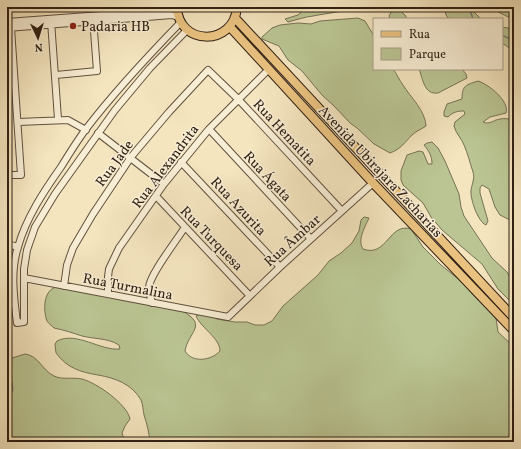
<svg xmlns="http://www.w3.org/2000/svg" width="521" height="449" font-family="Vollkorn,serif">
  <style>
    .green { fill: #bac593; stroke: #757254 }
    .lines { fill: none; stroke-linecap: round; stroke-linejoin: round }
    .stream { stroke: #737e79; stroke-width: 1.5 }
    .minor-casing { stroke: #61513f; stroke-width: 8 }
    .major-casing { stroke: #302014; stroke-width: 10 }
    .minor { stroke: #f8eed5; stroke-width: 6 }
    .major { stroke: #eac280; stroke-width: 8 }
    .poi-dot { fill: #8f2418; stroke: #f8eed5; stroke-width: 1.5 }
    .labels { text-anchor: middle; stroke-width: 3; stroke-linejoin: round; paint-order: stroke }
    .poi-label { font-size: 14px; fill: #302014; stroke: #f8eed5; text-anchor: start }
    .street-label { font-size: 14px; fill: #302014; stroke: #f8eed5 }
  </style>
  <rect width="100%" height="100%" fill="#f4e5bf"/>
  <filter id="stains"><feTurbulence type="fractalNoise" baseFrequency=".005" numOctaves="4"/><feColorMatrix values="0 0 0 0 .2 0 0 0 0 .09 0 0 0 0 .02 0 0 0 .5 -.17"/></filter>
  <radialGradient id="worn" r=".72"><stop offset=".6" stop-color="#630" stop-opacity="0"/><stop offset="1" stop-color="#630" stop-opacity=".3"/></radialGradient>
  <!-- green -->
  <path class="green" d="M303,7H357C343,12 328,13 313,16C304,17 296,20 288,22L285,19L298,15L305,9Z
    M444,7H474V12L481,19H449L446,15Z
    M488,7H514V19C506,17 496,10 488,7Z
    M398,9L405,15L407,19H390L389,16L391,12Z
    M358,18L365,21L374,36V69H393C397,74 399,80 403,85C411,98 425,110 426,126C422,129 416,131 412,135C405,142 401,149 390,153L374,144L357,128L350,123L334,106L322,95L302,71L288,60L279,46L262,39V37L272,28L280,25L298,23L311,24L320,21Z
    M502,27L514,29V51L502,43Z
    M419,69H462L466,74L467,78L438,93C424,95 423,79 419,69Z
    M478,81C488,84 510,101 506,113L490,117L483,122C490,125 493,120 500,119C504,118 510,119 514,120V222L500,215L495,207L489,189L482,185L480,188V193L488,221L486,225C478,222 470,199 471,190C472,184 475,178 473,172C470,163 468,154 464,145C462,139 456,134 454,126L455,122L465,114L464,111C457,111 453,112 448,117L444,116V112L447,104L462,99C462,85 466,85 478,81Z
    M432,142L438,148L445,161L459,194L461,207L464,216L492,258L507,272L514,284V305L498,289L482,264L442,230L431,217L423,203L403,185L401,180V171L407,155L419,151L423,152L428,164H432C432,156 429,151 424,145L427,143Z
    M364,217L369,218C365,227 357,240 363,249C387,258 389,222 411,229L423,247L441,265L463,283L478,300L492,312L496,318L498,332L514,347V442H150C149,432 147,424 144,415C143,410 143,405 141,400C132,384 115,378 98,375C80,372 67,368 56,353L55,344L57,341C77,331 100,351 120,349L119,345C108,338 94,339 82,336C73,333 64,330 54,328C52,326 49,324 47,321C43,311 43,289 57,287L182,311C209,325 188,332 185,351C192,363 211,361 220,351C220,338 202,329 196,316L200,314H208L217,319L235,322H247L255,325H264L272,321L283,306L318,275L329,261L341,253L352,243L359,231L361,220Z
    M25,354C39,356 42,370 54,376C62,380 73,377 82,379C97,383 127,404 130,419L125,426L122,433L125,442C112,443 105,432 93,442H7V403L13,390L12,382L7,370V362L12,358Z"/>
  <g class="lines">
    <!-- stream -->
    <path class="stream" d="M469,7L473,19
      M502,35L514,41"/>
    <!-- minor casing -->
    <g class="minor-casing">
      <path id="minor" d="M51,21L58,119
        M7,22L169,10L177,7
        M181,22C148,56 115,91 86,129C77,141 69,154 61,167C44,191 26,218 18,247C10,272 14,297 17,323L24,322V269L27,250L35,227L55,194L115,110L150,68L187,30
        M7,28L172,15L178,17
        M56,75L97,71L93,18
        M18,122L68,120L86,130
        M209,129L311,239
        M98,133L164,184
        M181,162L280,267
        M7,175H21L11,28
        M156,196L250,296
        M7,244L18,247
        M24,278L228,317L280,267L373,183
        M64,286L67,265L73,248L93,214L131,157L169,112L208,70L238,99L342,211
        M108,294V277L109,269L119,248L164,184L209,129L269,69
        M152,303C151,298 149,292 149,287C150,274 177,240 185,227"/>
    </g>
    <!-- major casing -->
    <g class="major-casing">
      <path id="major" d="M177,7C178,46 234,47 237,7
        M235,18L514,318
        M230,27L373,183L514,331"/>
    </g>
    <!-- minor -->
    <use href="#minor" class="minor"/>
    <!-- major -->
    <use href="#major" class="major"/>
  </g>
  <!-- markers -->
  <circle class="poi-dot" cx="73" cy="26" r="4"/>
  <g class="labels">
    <!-- poi labels -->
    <g class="poi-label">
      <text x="81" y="31">Padaria HB</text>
    </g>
    <!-- street labels -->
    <g class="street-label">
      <text transform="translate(285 132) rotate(47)" y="5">Rua Hematita</text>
      <text transform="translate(114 163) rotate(-54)" y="5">Rua Jade</text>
      <text transform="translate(165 166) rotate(-53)" y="5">Rua Alexandrita</text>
      <text transform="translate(381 171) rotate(47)" y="5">Avenida Ubirajara Zacharias</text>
      <text transform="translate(268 176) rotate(47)" y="5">Rua Ágata</text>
      <text transform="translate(239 206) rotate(47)" y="5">Rua Azurita</text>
      <text transform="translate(212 238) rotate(46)" y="5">Rua Turquesa</text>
      <text transform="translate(292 240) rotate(-42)" y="5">Rua Âmbar</text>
      <text transform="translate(128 286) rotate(11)" y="5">Rua Turmalina</text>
    </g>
  </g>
  <!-- margin -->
  <rect width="521" height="449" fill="none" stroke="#f4e5bf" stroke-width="24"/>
  <rect x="8" y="8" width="505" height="433" fill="none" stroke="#302014" stroke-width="2"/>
  <rect x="12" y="12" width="497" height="425" fill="none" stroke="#302014"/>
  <!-- legend -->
  <rect x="373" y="18" width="130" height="52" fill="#f8eed5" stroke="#a89c88"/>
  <rect x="381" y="31" width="20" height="6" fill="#eac280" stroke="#a89c88"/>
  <text x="409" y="38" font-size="12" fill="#302014">Rua</text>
  <rect x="381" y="48" width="20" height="12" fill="#bac593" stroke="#a89c88"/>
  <text x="409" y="58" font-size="12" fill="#302014">Parque</text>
  <!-- north arrow -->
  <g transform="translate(38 38) rotate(176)" stroke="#f8eed5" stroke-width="3" paint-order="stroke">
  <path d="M0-3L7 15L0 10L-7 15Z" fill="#302014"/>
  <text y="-6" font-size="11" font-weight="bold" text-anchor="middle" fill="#302014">N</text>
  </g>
  <rect width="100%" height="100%" filter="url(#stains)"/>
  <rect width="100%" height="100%" fill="url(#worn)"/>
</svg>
